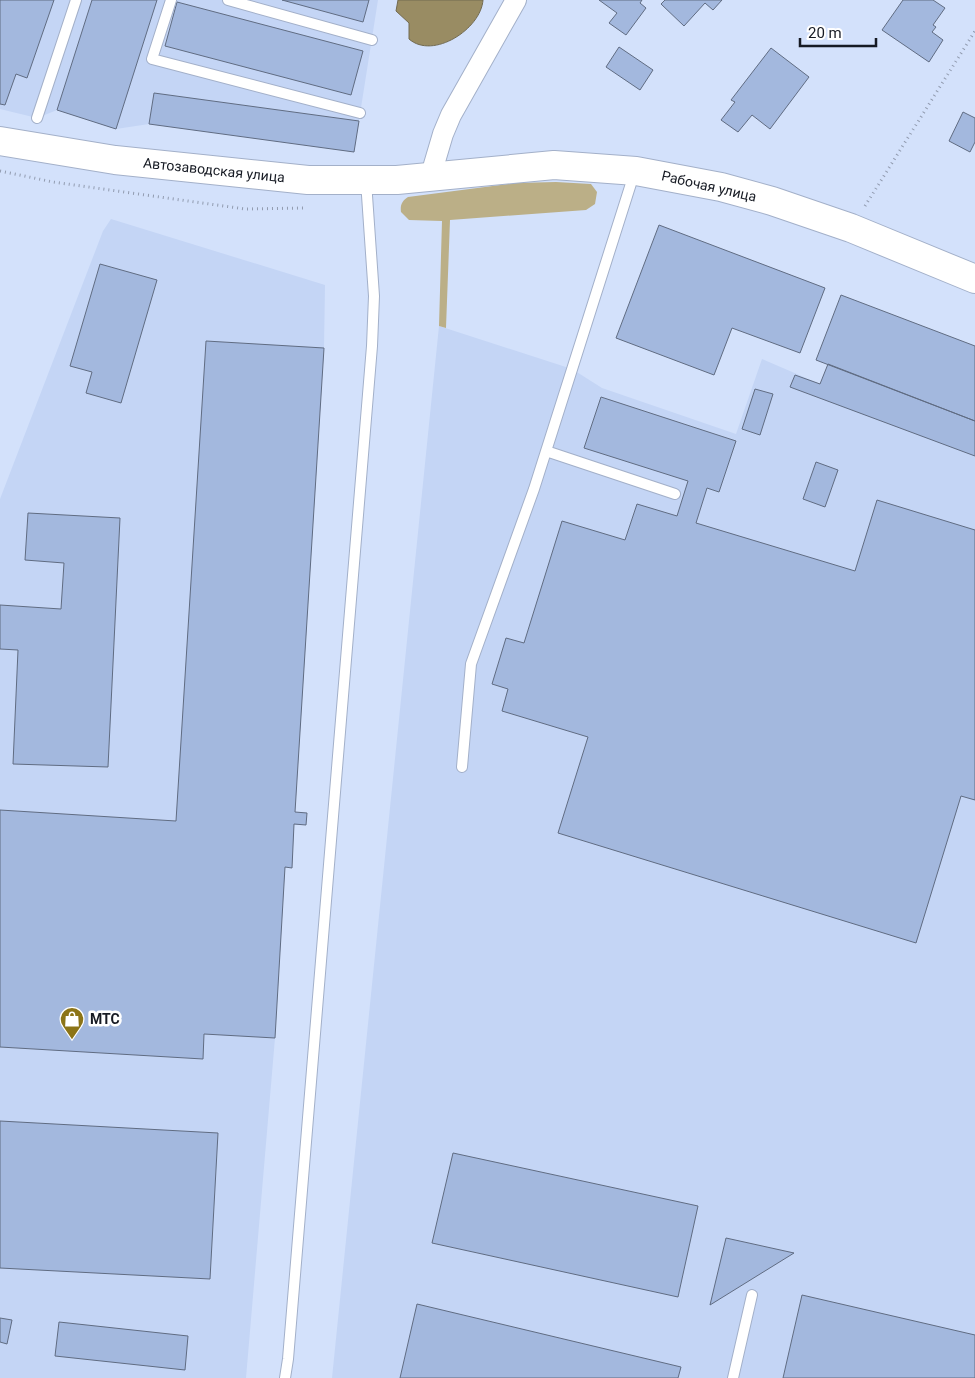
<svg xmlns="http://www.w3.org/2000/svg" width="975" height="1378" font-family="Roboto,sans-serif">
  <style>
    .built { fill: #c4d5f5 }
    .green { fill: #bbaf87 }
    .water { fill: #998c63; stroke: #726a50 }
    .building { fill: #a3b8de; stroke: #606c82 }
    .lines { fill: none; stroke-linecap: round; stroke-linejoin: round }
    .lane-casing { stroke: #a3b0c9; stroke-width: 12 }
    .street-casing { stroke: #a3b0c9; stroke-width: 22 }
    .secondary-casing { stroke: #a3b0c9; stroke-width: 30 }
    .path { stroke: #919baf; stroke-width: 3; stroke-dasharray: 1 4; stroke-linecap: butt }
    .lane { stroke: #fff; stroke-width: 10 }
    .street { stroke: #fff; stroke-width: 20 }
    .secondary { stroke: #fff; stroke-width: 28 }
    .labels { text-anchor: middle; stroke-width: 5; stroke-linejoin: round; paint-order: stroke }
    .street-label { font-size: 14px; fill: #161a23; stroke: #fff }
    .poi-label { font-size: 14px; font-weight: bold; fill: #161a23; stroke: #fff; text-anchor: start }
  </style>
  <rect width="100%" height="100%" fill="#d3e1fb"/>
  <!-- built -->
  <path class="built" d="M0,0H378L354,152L149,124L116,129L57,110L37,118L0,109Z
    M111,219L325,285L324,348L295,812L307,813L306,825H294L292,868H285L275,1038L246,1378H0V499L103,231Z
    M439,326L572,369L602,388L736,434L762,359L820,384L975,421V1378H332Z"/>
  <!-- green -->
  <path class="green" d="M556,182L591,184L597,192L595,204L586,210L450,220L446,328L439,326L442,221L409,220L401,212C400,205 402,201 408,197L516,183Z"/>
  <!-- water -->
  <path class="water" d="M398,0H483C481,29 433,60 409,39V23L396,11Z"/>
  <!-- building -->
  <path class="building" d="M0,0H54L27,78L16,74L5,105L0,104Z
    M92,0H157L116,129L57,110Z
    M282,0H369L363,22Z
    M599,0H642L640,3L646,8L626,35L609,23L617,13Z
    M665,0H722L713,10L705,3L684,26L661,4Z
    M903,0H933L945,8L933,25L936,27L932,32L943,40L929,62L882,30Z
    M177,2L363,51L351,95L165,46Z
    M619,47L653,70L640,90L606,67Z
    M771,48L809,77L770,129L752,115L738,132L721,120L735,102L731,100Z
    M154,93L359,121L354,152L149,124Z
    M963,112L975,118V142L970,152L949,141Z
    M659,225L825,288L800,353L732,328L714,375L616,338Z
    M100,264L157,280L121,403L86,393L92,372L70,366Z
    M841,295L975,346V421L816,360Z
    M206,341L324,348L295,812L307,813L306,825L294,824L292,868L285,867L275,1038L204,1034L203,1059L0,1047V810L176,821Z
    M828,364L975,421V456L790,387L795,375L820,384Z
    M755,389L773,394L760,435L742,429Z
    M601,397L736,441L719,492L707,488L696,523L855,571L877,500L975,530V800L961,796L916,943L558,833L588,737L502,711L508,689L492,684L506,638L524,643L562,521L625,540L637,504L677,516L688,481L584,448Z
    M816,462L838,470L825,507L803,499Z
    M28,513L120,518L108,767L13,764L18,650L0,649V605L61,609L64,563L25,560Z
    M0,1121L218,1133L210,1279L0,1268Z
    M453,1153L698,1206L678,1297L432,1243Z
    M726,1238L794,1253L710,1305Z
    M802,1295L975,1335V1378H783Z
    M417,1304L681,1367L678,1378H400Z
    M0,1318L12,1320L7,1344L0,1342Z
    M59,1322L188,1336L185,1370L55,1356Z"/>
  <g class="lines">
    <!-- lane casing -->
    <g class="lane-casing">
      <path id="lane" d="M171,0L152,59L360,113
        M228,0L372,40
        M37,118L76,0
        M546,451L675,494
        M462,767L471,664L534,489L635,171
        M285,1378L288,1359L372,346L374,296L366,181
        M733,1378L752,1295"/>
    </g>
    <!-- street casing -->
    <g class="street-casing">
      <path id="street" d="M430,178L443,134L451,115L516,0"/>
    </g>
    <!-- secondary casing -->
    <g class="secondary-casing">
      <path id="secondary" d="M0,141L115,160L308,180H397L554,165L636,171L721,187L772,201L851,228L975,279"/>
    </g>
    <!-- path -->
    <path class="path" d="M0,171L53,182L245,209L305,208
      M865,206L975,31"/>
    <!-- lane -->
    <use href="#lane" class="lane"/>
    <!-- street -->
    <use href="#street" class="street"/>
    <!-- secondary -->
    <use href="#secondary" class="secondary"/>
  </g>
  <!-- icons -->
  <defs>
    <g id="shop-pin" transform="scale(1.25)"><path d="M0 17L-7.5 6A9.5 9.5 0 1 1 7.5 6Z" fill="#8c7417" stroke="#fff"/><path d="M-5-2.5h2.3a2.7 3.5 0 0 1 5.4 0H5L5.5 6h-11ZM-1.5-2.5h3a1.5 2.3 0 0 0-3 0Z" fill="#fff"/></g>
  </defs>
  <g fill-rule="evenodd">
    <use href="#shop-pin" x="72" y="1019"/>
  </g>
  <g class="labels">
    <!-- street labels -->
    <g class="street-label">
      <text transform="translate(214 170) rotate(6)" y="5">Автозаводская улица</text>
      <text transform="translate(709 186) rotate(13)" y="5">Рабочая улица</text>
    </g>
    <!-- poi labels -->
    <g class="poi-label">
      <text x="90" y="1024">МТС</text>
    </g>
  </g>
  <!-- scale -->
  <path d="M800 38v8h76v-8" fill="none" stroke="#161a23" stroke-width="2.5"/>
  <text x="808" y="38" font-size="15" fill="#161a23" stroke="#ffffff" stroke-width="4" paint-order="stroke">20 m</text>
</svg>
